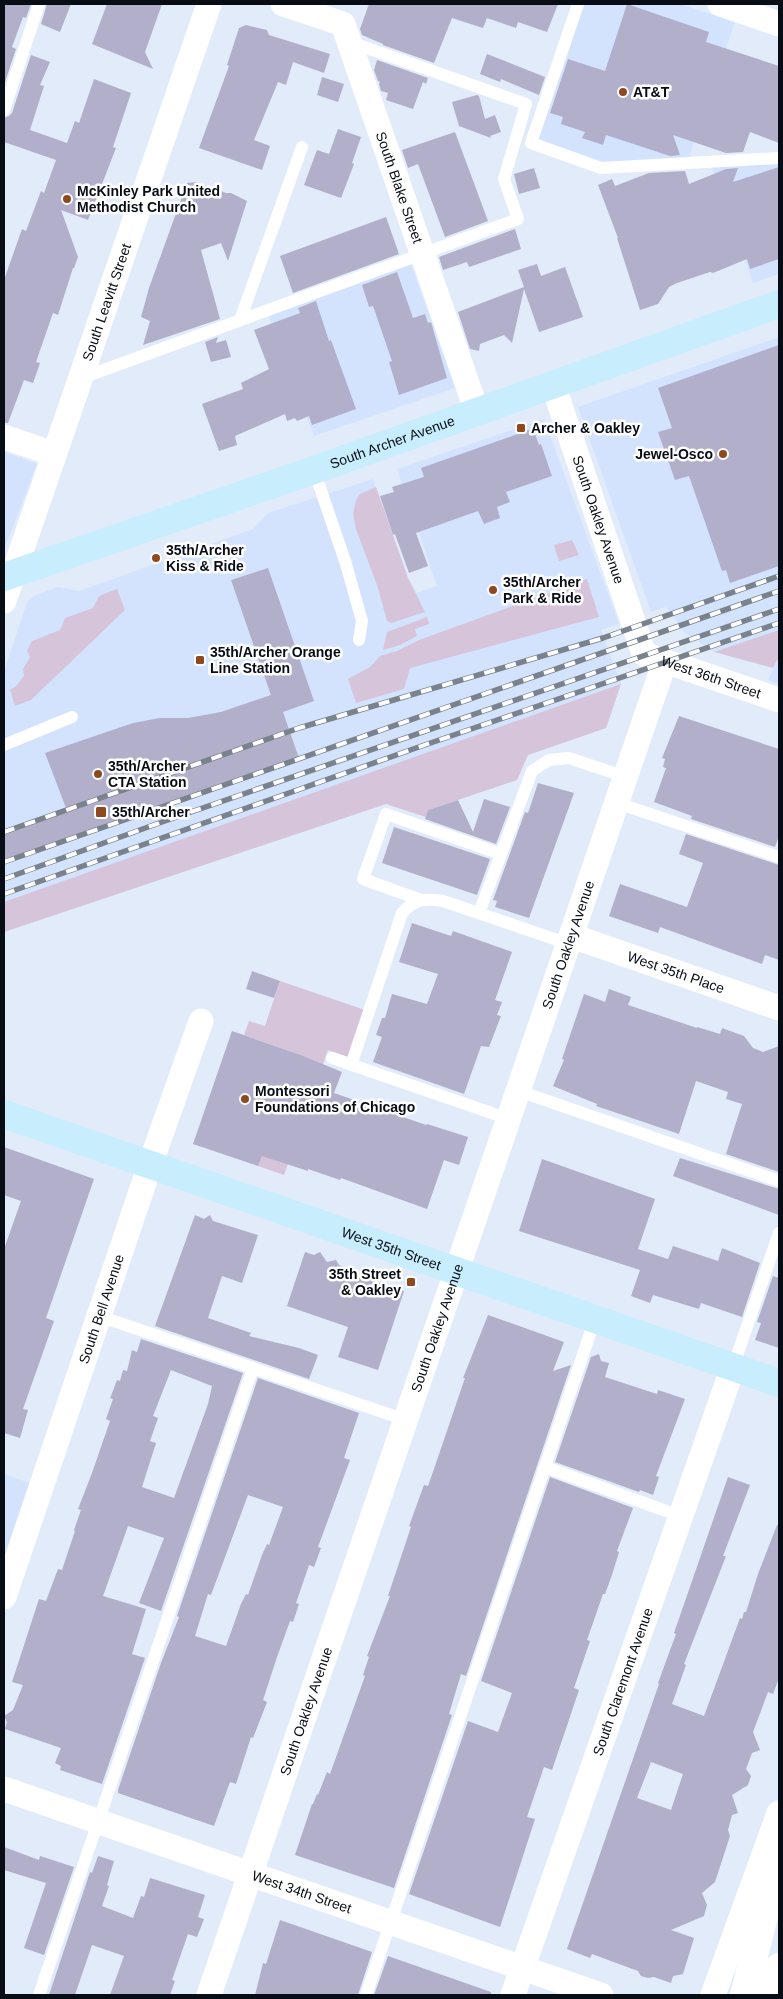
<svg xmlns="http://www.w3.org/2000/svg" width="783" height="1999" font-family="Helvetica,sans-serif">
  <style>
    .built { fill: #d4e3fd }
    .green { fill: #d6c4da }
    .building { fill: #b2afca; fill-rule: evenodd }
    .lines { fill: none; stroke-linecap: round; stroke-linejoin: round }
    .service { stroke: #fff; stroke-width: 12 }
    .minor { stroke: #fff; stroke-width: 25 }
    .tertiary { stroke: #fff; stroke-width: 28 }
    .secondary { stroke: #c8edfd; stroke-width: 28 }
    .rail-casing { stroke: #7a828d; stroke-width: 5.5 }
    .rail { stroke: #fff; stroke-width: 4; stroke-dasharray: 11; stroke-linecap: butt }
    .poi-dot { fill: #8e4a1e; stroke: #fff; stroke-width: 2 }
    .labels { text-anchor: middle; stroke-width: 5; stroke-linejoin: round; paint-order: stroke }
    .poi-label { font-size: 14px; font-weight: bold; fill: #080d15; stroke: #fff; text-anchor: start }
    .street-label { font-size: 14px; fill: #080d15; stroke: #fff }
  </style>
  <rect width="100%" height="100%" fill="#e1ebfa"/>
  <!-- built -->
  <path class="built" d="M578,4H680L735,22L687,163L601,168L531,143Z
    M779,158V274L753,283L710,162Z
    M409,259L455,388L314,436L267,311Z
    M779,337V630L714,652L684,632L666,607L651,612L578,407Z
    M544,419L619,624L601,630L621,684L606,728L528,755L517,780L428,810L426,817L386,804L4,932V671L27,602L34,596L58,587L79,591L253,529L268,513L373,479L408,578L417,593L437,586L397,469Z
    M4,452L37,464L6,545L4,546Z
    M779,659V684L768,680L777,660Z
    M4,1474L30,1483L4,1561Z"/>
  <!-- green -->
  <path class="green" d="M376,487L408,578L425,612L391,623L387,621L377,585L356,529L353,514L356,500L360,494Z
    M572,540L579,555L559,561L554,545Z
    M587,579L599,617L410,668L404,689L356,703L348,679L370,667L380,656L397,651L419,640Z
    M117,589L125,610L31,700L15,706L10,690L16,686L24,676L23,669L30,657L27,651L32,641L60,630L65,618L93,608L99,596Z
    M427,617L429,624L415,629L417,636L400,645L383,650L387,632Z
    M779,630V659L777,660L773,668L714,652Z
    M621,684L606,728L528,755L517,780L428,810L426,817L386,804L4,932V902Z
    M280,981L365,1010L348,1057L328,1050L284,1175L258,1166L298,1054L244,1035L249,1021L265,1026Z"/>
  <!-- building -->
  <path class="building" d="M4,4H31L26,18L23,17L12,47L16,49L4,85Z
    M47,4H71L60,32L41,24Z
    M107,4H162L145,52L153,69L92,44Z
    M369,4H558L547,32L518,22L516,28L487,18L483,28L452,18L434,63L383,45V44L362,35L360,29Z
    M627,4L709,32L706,42L779,66V143L750,132L743,152L726,153L673,135L680,155L670,156L606,135L603,145L582,138L585,132L561,124L563,117L550,113L568,59L605,71Z
    M246,25L267,30L269,35L330,54L324,73L293,62L286,85L278,82L254,140L270,146L262,170L199,148L229,66L227,65L239,28Z
    M487,54L545,77L539,95L501,79L500,82L480,74Z
    M31,55L50,62L40,85L44,86L30,130L67,143L75,121L79,123L94,79L131,93L113,147L116,148L88,220L61,210L78,257L74,268H73L58,315L53,313L36,362L40,363L33,383L24,380L8,423H4V280L22,229L26,231L41,191L44,193L56,160L4,142V118L9,116L12,113Z
    M377,60L428,78L426,84L423,82L413,109L386,100L388,93L381,91L379,84L380,82L378,81L374,70Z
    M322,77L344,84L338,102L317,95Z
    M477,95L479,96L485,119L495,115L501,132L490,136L491,138L459,126L452,102Z
    M338,129L361,137L352,163L354,164L341,198L304,185L317,150L329,154Z
    M455,132L488,221L445,237L418,164L408,168L402,150Z
    M779,167V259L750,269L747,259L713,273L710,272L677,283L669,287L658,304L640,310L617,238H618L598,185L612,179L615,186L649,173L685,171L689,184L726,169L738,168L733,182Z
    M534,168L540,188L519,194L514,174Z
    M196,182L226,193H231L247,201L228,261L221,243L201,250L220,319L143,345L150,321L141,317L149,288L187,183Z
    M386,217L399,254L293,293L280,256Z
    M515,229L521,249L469,267L467,262L443,270L439,257Z
    M537,264L541,276L565,267L583,317L539,332L524,289L512,343L504,335L480,344L479,351L470,349L458,312L524,287L518,270Z
    M397,272L413,318L425,314L428,323L431,322L447,378L399,395L389,362L392,361L373,306L369,307L362,285Z
    M316,301L329,341L331,340L356,409L312,425L309,416L297,421L295,418L287,421L285,414L235,436L237,445L219,451L202,404L243,389L241,383L269,369L254,330L300,313L298,308Z
    M218,337L216,343L226,340L231,357L211,362L205,342Z
    M779,345V566L730,583L726,570L722,571L689,476L675,480L658,432L672,428L658,388Z
    M529,430L531,435L535,434L539,445L541,444L552,476L506,492L510,502L497,507L500,518L484,524L478,511L416,533L428,566L409,573L395,534L393,535L380,496L394,492L392,487L424,477L421,468Z
    M268,568L314,701L283,712L300,761L4,864V830L66,808L45,753L133,723L160,718H188L221,712L271,695L231,580Z
    M679,716L779,749V836L775,847L691,819L692,816L654,802L666,768L663,767L665,759L662,758Z
    M538,783L574,793L529,918L495,907L497,901L493,900L525,812L528,813Z
    M484,799L510,807L496,844L425,819L428,810L458,800L473,832Z
    M394,827L490,859L477,895L382,863Z
    M686,834L779,865V960L765,955L762,964L660,927L658,933L609,916L620,884L687,907L703,863L679,854Z
    M412,923L451,936L453,931L512,952L495,1000L502,1002L497,1015L501,1016L489,1047L481,1046L464,1094L373,1062L382,1037L376,1035L382,1018H385L392,994L427,1004L438,974L399,962Z
    M252,971L280,981L274,998L246,989Z
    M609,989L631,997L628,1005L697,1028V1027L720,1034L722,1028L744,1036L753,1048L763,1052L779,1046V1172L726,1154L742,1104L726,1099L728,1092L696,1081L679,1134L596,1106L597,1104L553,1086L564,1060L562,1059L584,994L605,1002Z
    M232,1031L298,1054L342,1072L334,1093L426,1125L427,1124L468,1137L459,1165L444,1160L427,1209L341,1178L340,1180L308,1169V1171L262,1156L258,1166L193,1144Z
    M4,1147L94,1179L46,1318L54,1321L23,1409L28,1410L20,1438L4,1433V1249L21,1201L4,1195Z
    M680,1158L779,1189V1215L673,1176Z
    M542,1159L655,1199L638,1249L668,1259L673,1246L718,1261L722,1248L760,1263L742,1317L701,1303L699,1309L653,1295L650,1303L631,1296L640,1270L519,1231Z
    M195,1215L204,1219L210,1215L213,1221L258,1235L242,1283L222,1276L208,1318L251,1333L249,1336L299,1348L318,1355L309,1379L155,1326Z
    M305,1252L314,1255L320,1252L327,1262L336,1260L339,1265L347,1268L346,1272L404,1291L378,1370L338,1357L348,1327L287,1306Z
    M773,1276L779,1278V1348L755,1340L761,1323L757,1322Z
    M488,1315L564,1342L553,1371L571,1365L466,1676L461,1674L449,1714L452,1715L394,1888L295,1855L312,1804H313L317,1794L318,1795L327,1772L330,1774L365,1676L363,1675L369,1657L367,1656L390,1596H388L411,1527L409,1526L424,1485L428,1486L435,1466L465,1378H463Z
    M141,1339L243,1373L161,1611L139,1603L164,1538L128,1526L103,1596L146,1609L132,1654L145,1658L102,1784L60,1770L61,1766L55,1763L61,1748L5,1729L7,1722L4,1716L13,1710L23,1685L12,1682L39,1599L46,1601L58,1569L62,1570L75,1531L74,1530L81,1510L78,1509L92,1473L110,1421L106,1419L113,1399L110,1398L111,1396L117,1380L120,1381L123,1370L127,1371L132,1350L137,1352ZM171,1370L212,1386L208,1404L174,1498L142,1487L156,1443L150,1441L158,1418L153,1416Z
    M599,1354L601,1361L609,1363L605,1377L657,1394L658,1390L685,1399L656,1476L659,1477L653,1495L640,1490L639,1492L555,1462L591,1357Z
    M258,1378L359,1413L344,1458L350,1460L318,1547L321,1548L314,1567L309,1565L296,1603L299,1604L293,1622L290,1621L277,1657L263,1700L267,1702L253,1738L251,1737L236,1784L230,1782L214,1826L118,1793V1790L161,1663L179,1617L177,1616ZM248,1495L283,1507L269,1545L267,1544L262,1555L248,1595L246,1594L241,1604L226,1646L195,1636L208,1594L211,1595Z
    M550,1477L633,1508L617,1551L619,1552L612,1575L605,1594H603L587,1640L590,1641L574,1688L579,1690L552,1770L544,1767L527,1817L535,1819L500,1927L409,1894L468,1721L498,1732L512,1693L481,1681Z
    M728,1477L750,1485L723,1556H726L684,1664L686,1665L672,1704L704,1716L740,1618L742,1619L744,1612H746L758,1574L777,1525H779V1678L773,1694L768,1692L753,1732L760,1750L752,1753L746,1769L751,1776L748,1785L732,1795L738,1813L732,1815L728,1830L730,1836L715,1882L702,1893L707,1905L704,1916L671,1930L694,1938L683,1974L673,1976L671,1983L654,1977L648,1978L641,1976L638,1971L592,1954L590,1958L567,1949L659,1684L658,1683L676,1634L674,1633ZM651,1762L683,1774L671,1810L637,1798Z
    M4,1847L39,1860L40,1856L74,1867L44,1955L24,1948L46,1883L4,1870Z
    M98,1856L114,1861L107,1885L109,1886L102,1906L133,1918L141,1896L144,1897L150,1878L205,1895L198,1917L204,1919L197,1937L188,1934L172,1980L175,1981L170,1995H110L124,1956L92,1945L75,1995H49L90,1872L92,1873Z
    M280,1920L372,1952L358,1995H255L263,1963L266,1964Z
    M388,1956L491,1992V1995H374Z"/>
  <g class="lines">
    <!-- service -->
    <path class="service" d="M578,4L531,143L601,168L779,158
      M4,110L39,4
      M240,320L302,147
      M79,379L518,219L504,179L526,104L350,42
      M314,470L346,564L362,621L359,640
      M4,745L72,717
      M617,803L779,857
      M421,900L363,879L386,814L501,854
      M479,913L532,771L549,760L569,758L626,777
      M332,1058L509,1119
      M351,1065L402,913C414,899 426,898 443,901L569,944
      M519,1091L779,1181
      M99,1316L406,1420
      M733,1367L779,1233
      M545,1467L680,1516
      M39,1995L253,1368
      M366,1995L595,1319"/>
    <!-- minor -->
    <g class="minor">
      <path id="s1" d="M283,4L343,24L477,412"/>
      <path d="M720,4L779,24"/>
      <path id="s2" d="M553,385L644,654L779,700"/>
      <path d="M4,437L54,454"/>
      <path id="s3" d="M4,601L209,4"/>
      <path id="s4" d="M572,936L779,1008"/>
      <path id="s5" d="M4,1597L150,1165L201,1021"/>
      <path id="s6" d="M4,1789L601,1995"/>
      <path id="s7" d="M209,1995L665,661"/>
      <path id="s8" d="M513,1995L733,1367"/>
      <path d="M713,1995L779,1813"/>
    </g>
    <!-- tertiary -->
    <path class="tertiary" d="M744,1995L779,1857
      M772,1995L779,1967"/>
    <!-- secondary -->
    <g class="secondary">
      <path id="s9" d="M4,577L314,470L779,304"/>
      <path id="s10" d="M4,1114L779,1383"/>
    </g>
    <!-- rail casing -->
    <g class="rail-casing">
      <path id="rail" d="M4,832L299,728L603,638L779,576
        M4,862L779,591
        M4,879L162,822L779,609
        M4,894L416,748L779,623"/>
    </g>
    <!-- rail -->
    <use href="#rail" class="rail"/>
  </g>
  <!-- markers -->
  <g class="poi-dot">
    <circle cx="623" cy="92" r="5"/>
    <circle cx="67" cy="199" r="5"/>
    <rect x="516" y="423" width="10" height="10" rx="2.5"/>
    <circle cx="723" cy="454" r="5"/>
    <circle cx="156" cy="558" r="5"/>
    <circle cx="493" cy="590" r="5"/>
    <rect x="195" y="655" width="10" height="10" rx="2.5"/>
    <circle cx="98" cy="774" r="5"/>
    <rect x="95" y="806" width="12" height="12" rx="2.5"/>
    <circle cx="245" cy="1099" r="5"/>
    <rect x="406" y="1277" width="10" height="10" rx="2.5"/>
  </g>
  <g class="labels">
    <!-- poi labels -->
    <g class="poi-label">
      <text x="633" y="97">AT&amp;T</text>
      <text x="77" y="196">McKinley Park United<tspan x="77" dy="16">Methodist Church</tspan></text>
      <text x="531" y="433">Archer &amp; Oakley</text>
      <text x="713" y="459" text-anchor="end">Jewel-Osco</text>
      <text x="166" y="555">35th/Archer<tspan x="166" dy="16">Kiss &amp; Ride</tspan></text>
      <text x="503" y="587">35th/Archer<tspan x="503" dy="16">Park &amp; Ride</tspan></text>
      <text x="210" y="657">35th/Archer Orange<tspan x="210" dy="16">Line Station</tspan></text>
      <text x="108" y="771">35th/Archer<tspan x="108" dy="16">CTA Station</tspan></text>
      <text x="112" y="817">35th/Archer</text>
      <text x="255" y="1096">Montessori<tspan x="255" dy="16">Foundations of Chicago</tspan></text>
      <text x="401" y="1279" text-anchor="end">35th Street<tspan x="401" dy="16">&amp; Oakley</tspan></text>
    </g>
    <!-- street labels -->
    <g class="street-label">
      <text dy="5" stroke="none"><textPath href="#s1" startOffset="236">South Blake Street</textPath></text>
      <text dy="5" stroke="none"><textPath href="#s3" startOffset="316">South Leavitt Street</textPath></text>
      <text dy="5" stroke="none"><textPath href="#s9" startOffset="411">South Archer Avenue</textPath></text>
      <text dy="5" stroke="none"><textPath href="#s2" startOffset="142">South Oakley Avenue</textPath></text>
      <text dy="5" stroke="none"><textPath href="#s2" startOffset="355">West 36th Street</textPath></text>
      <text dy="5" stroke="none"><textPath href="#s7" startOffset="1110">South Oakley Avenue</textPath></text>
      <text dy="5" stroke="none"><textPath href="#s4" startOffset="110">West 35th Place</textPath></text>
      <text dy="5" stroke="none"><textPath href="#s10" startOffset="410">West 35th Street</textPath></text>
      <text dy="5" stroke="none"><textPath href="#s5" startOffset="304">South Bell Avenue</textPath></text>
      <text dy="5" stroke="none"><textPath href="#s7" startOffset="705">South Oakley Avenue</textPath></text>
      <text dy="5" stroke="none"><textPath href="#s8" startOffset="332">South Claremont Avenue</textPath></text>
      <text dy="5" stroke="none"><textPath href="#s7" startOffset="300">South Oakley Avenue</textPath></text>
      <text dy="5" stroke="none"><textPath href="#s6" startOffset="315">West 34th Street</textPath></text>
    </g>
  </g>
  <!-- border -->
  <rect width="783" height="1999" fill="none" stroke="#080d15" stroke-width="10"/>
</svg>
